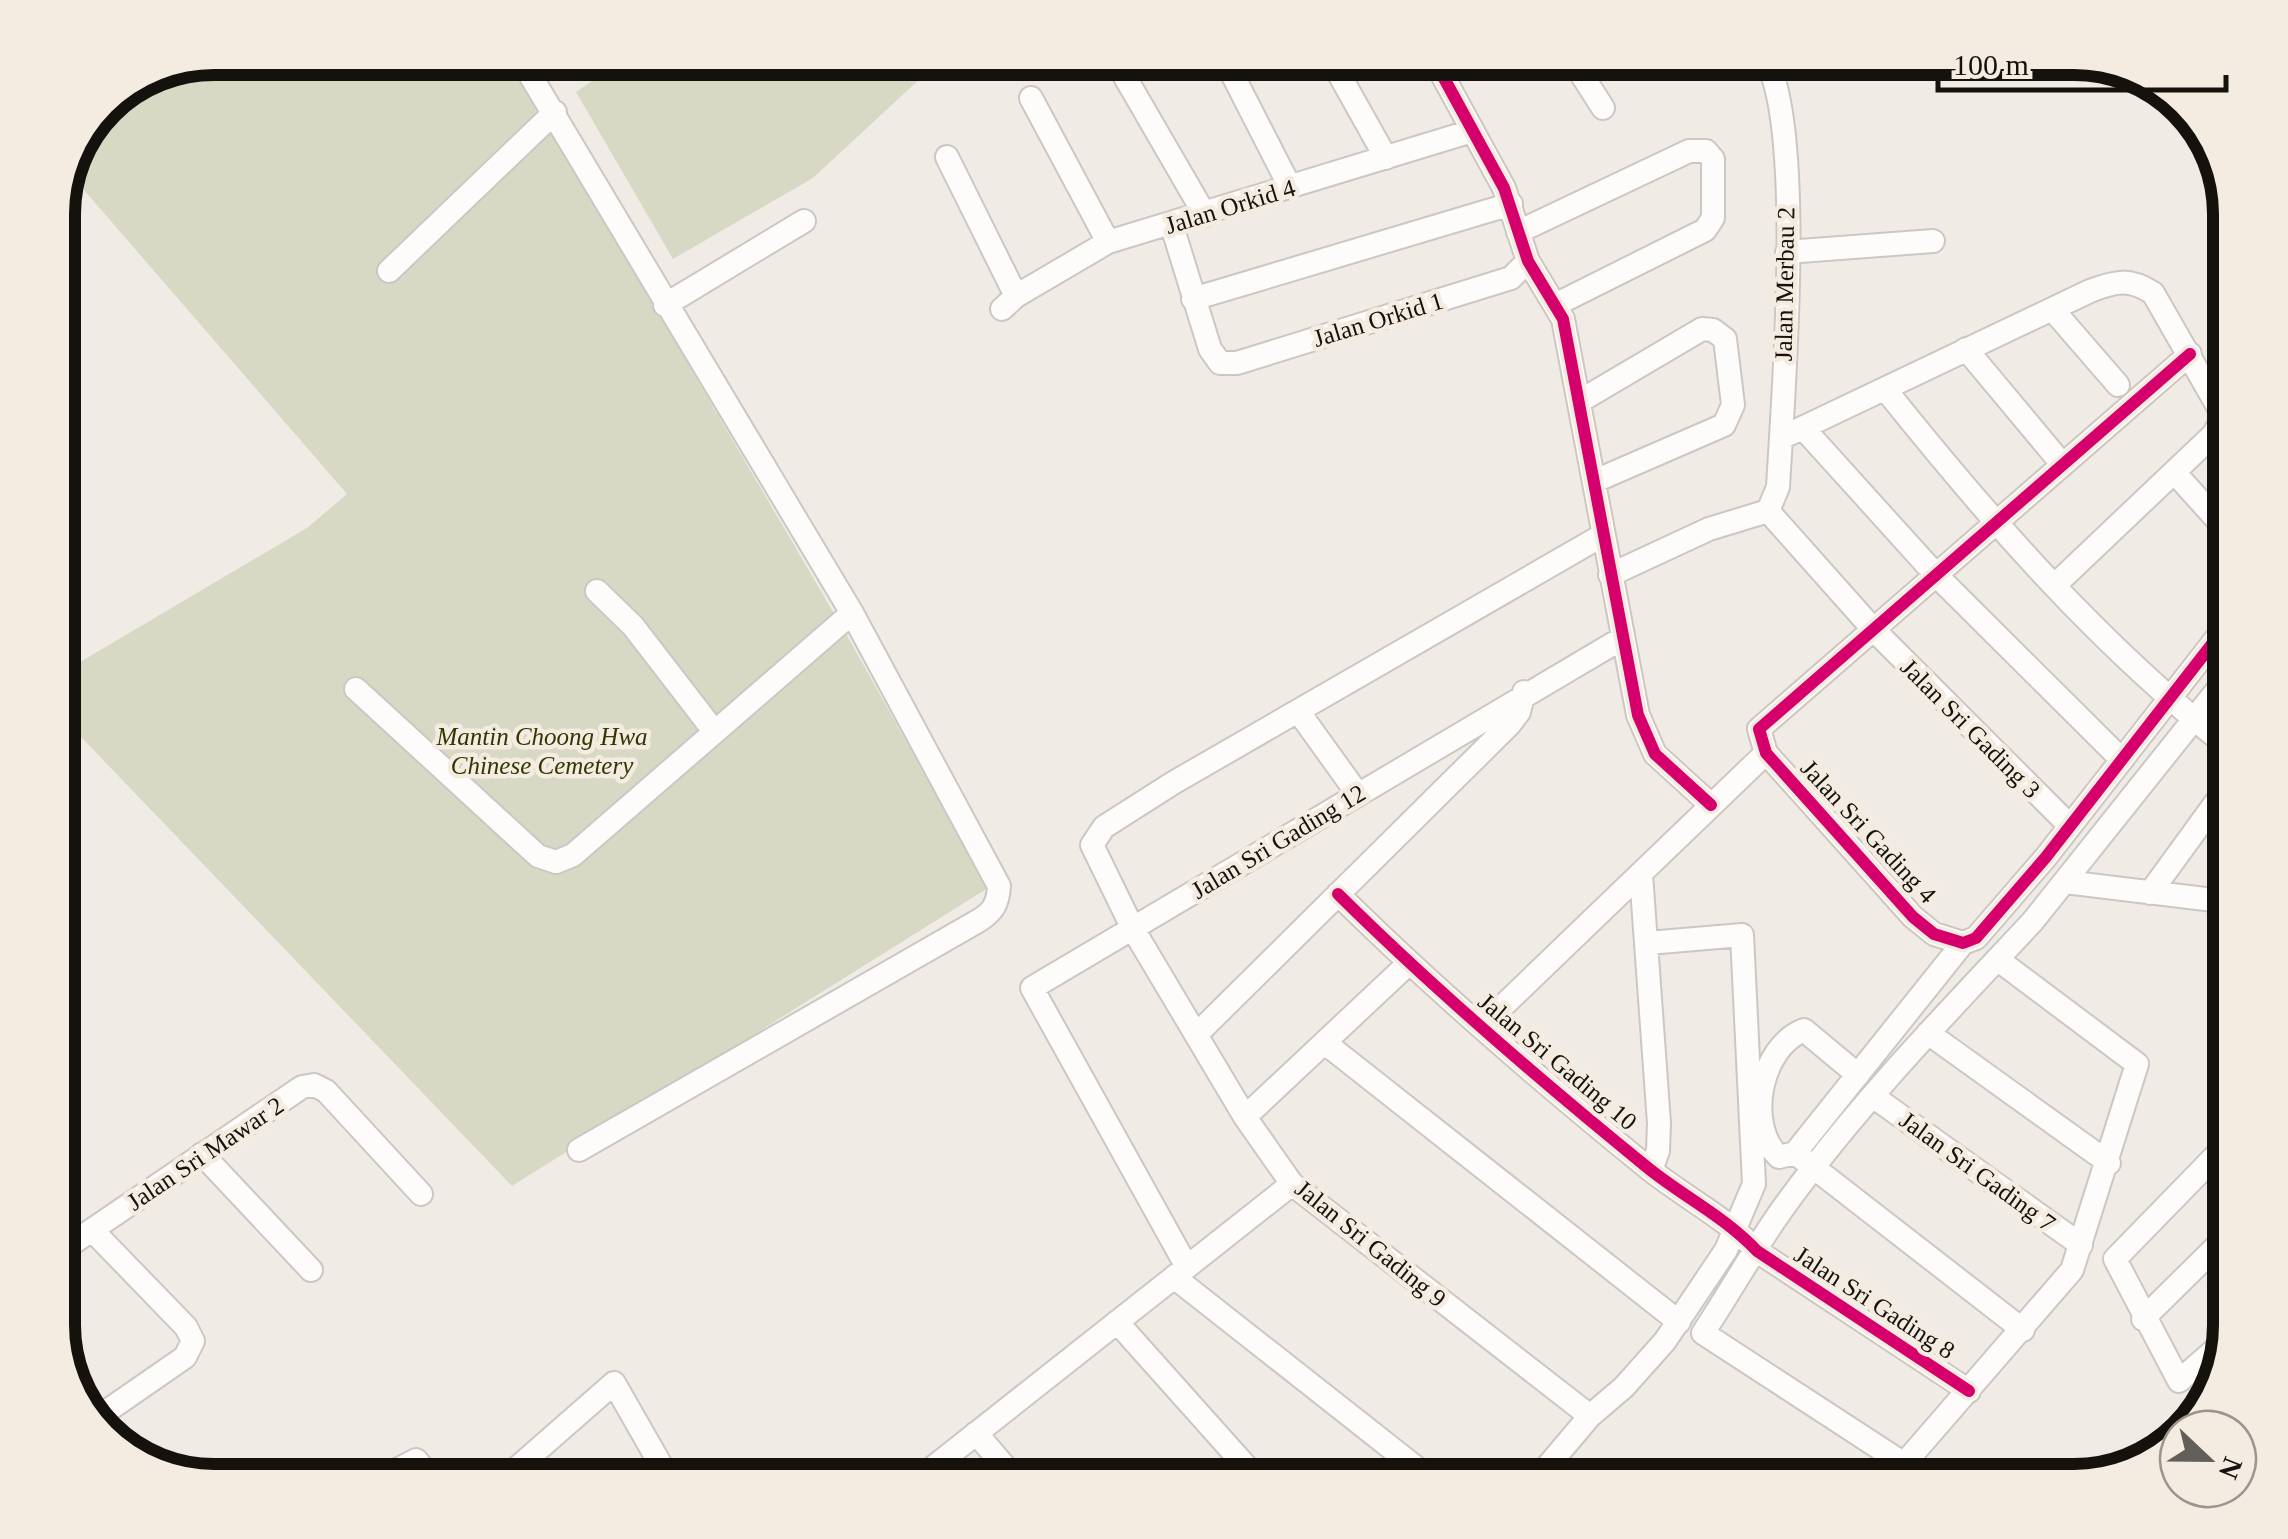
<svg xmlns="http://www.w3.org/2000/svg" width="2288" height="1539" font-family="Georgia,serif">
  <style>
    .green { fill: #d8d9c5 }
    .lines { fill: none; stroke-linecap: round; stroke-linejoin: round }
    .minor-casing { stroke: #ccc7c3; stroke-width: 26 }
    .minor { stroke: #fdfcfb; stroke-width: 22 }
    .cycleway-casing { stroke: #f5ece1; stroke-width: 19 }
    .cycleway { stroke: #d6006c; stroke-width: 12 }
    .labels { text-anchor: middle; stroke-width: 9; stroke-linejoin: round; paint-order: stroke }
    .street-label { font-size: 25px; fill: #15120e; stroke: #f5ece1 }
    .park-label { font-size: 25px; font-style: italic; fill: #313702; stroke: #f5ece1 }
    .rim { fill: none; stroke: #15120e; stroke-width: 12 }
  </style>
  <rect width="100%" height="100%" fill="#f1ebe6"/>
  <!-- green -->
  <path class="green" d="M214,58H509L849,639L988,888L512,1186L58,713V675L307,528L347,494L71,175L94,125L126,94Z
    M625,58H914L924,75L813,178L673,259L576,92Z"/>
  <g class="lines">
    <!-- minor casing -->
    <g class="minor-casing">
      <path id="minor" d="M520,58L852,613L999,886C998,904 993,912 978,921L579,1150
        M1114,58L1205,215
        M1224,58L1290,187
        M1330,58L1386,158
        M1433,58L1504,188L1528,261L1563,319L1638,715L1655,754L1711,805
        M1571,58L1603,108
        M1765,58C1805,127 1783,397 1778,487L1768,511
        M1774,73L1807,58
        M1031,98L1108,242
        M947,157L1016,296
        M1172,226L1210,349L1220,363H1237L1511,278L1528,261
        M1518,232L1689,151H1706L1713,159V218L1705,230L1557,304
        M1787,252L1933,241
        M389,271L555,112
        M1193,299L1511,204
        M665,305L804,221
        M1002,309L1016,296L1108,242L1472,131
        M2053,310L2118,385
        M1966,349L2062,464
        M1885,389C1989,519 2099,645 2230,748
        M1580,401L1702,329L1713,330L1725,339L1733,405L1724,425L1595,481
        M1804,429L1936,575L2122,760
        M1781,438L2090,291C2116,281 2129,278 2153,293L2224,417L2213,435L2055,585
        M2174,472L2230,534
        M1768,511L1873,629L2070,826
        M1610,575L1709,529L1768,511
        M597,591L633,626L714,731
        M356,689L538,856L556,862L573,855L852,613
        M1298,711L1357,793
        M1641,874L1659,1123L1658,1151L1651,1170
        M2065,882L2230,902
        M2150,893L2230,783
        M1338,894C1436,991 1541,1081 1648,1168C1684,1197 1725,1217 1757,1251L1969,1391
        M1963,943L1934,934L1913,917L1766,753L1759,729L2190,354
        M1997,959L2137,1064L2072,1270L1904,1464L1703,1333C1731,1291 1756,1245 1786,1204C1859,1103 1948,1012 2033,921L2230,674
        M2226,993L2230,920
        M1482,1026L1766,753
        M1198,1033L1510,724L1519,712L1524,692
        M1928,1033L2109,1163
        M1325,1043L1679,1322
        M1874,1097L2081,1245
        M1245,1117L1408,964
        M1795,1153L1779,1157C1745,1125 1760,1047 1804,1030L1858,1075
        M202,1154L311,1270
        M92,1230L186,1327L193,1341L185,1357L94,1420
        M58,1253L302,1087L314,1085L326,1091L421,1194
        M1187,1267L1032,988L1621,639
        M1174,1277L1433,1481
        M2143,1319L2230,1233
        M1117,1322L1259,1481
        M2023,1330L1795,1153L1963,943L1976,938L2046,857L2230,621
        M2226,1340L2179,1381L2115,1259L2230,1141
        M1590,1416L1292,1184L1245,1117L1133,929L1092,845L1104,827L1173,783L1603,535
        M976,1433L1017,1481
        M376,1481L416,1460L434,1481
        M502,1481L614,1383L670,1481
        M637,1481L656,1464
        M916,1481L1292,1184
        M1535,1481L1590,1416L1624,1387L1665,1341L1726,1250L1754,1184L1742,935L1648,943"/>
    </g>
    <!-- minor -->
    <use href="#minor" class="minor"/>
    <!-- cycleway casing -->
    <g class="cycleway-casing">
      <path id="cycleway" d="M1433,58L1504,188L1528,261L1563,319L1638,715L1655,754L1711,805
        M2190,354L1759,729L1766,753L1913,917L1934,934L1963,943L1976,938L2046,857L2230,621
        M1338,894C1436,991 1541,1081 1648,1168C1684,1197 1725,1217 1757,1251L1969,1391"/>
    </g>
    <!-- cycleway -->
    <use href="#cycleway" class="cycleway"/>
  </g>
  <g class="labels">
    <!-- street labels -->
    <g class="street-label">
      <text transform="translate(1230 206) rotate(-17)" y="9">Jalan Orkid 4</text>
      <text transform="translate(1784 284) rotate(-89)" y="9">Jalan Merbau 2</text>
      <text transform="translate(1378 319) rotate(-17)" y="9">Jalan Orkid 1</text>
      <text transform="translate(1971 728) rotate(45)" y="9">Jalan Sri Gading 3</text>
      <text transform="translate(1869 831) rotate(47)" y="9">Jalan Sri Gading 4</text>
      <text transform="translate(1278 841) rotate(-31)" y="9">Jalan Sri Gading 12</text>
      <text transform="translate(1558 1061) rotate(40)" y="9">Jalan Sri Gading 10</text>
      <text transform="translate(205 1153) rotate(-34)" y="9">Jalan Sri Mawar 2</text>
      <text transform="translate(1978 1171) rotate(36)" y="9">Jalan Sri Gading 7</text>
      <text transform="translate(1371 1243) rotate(39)" y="9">Jalan Sri Gading 9</text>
      <text transform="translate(1875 1302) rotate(33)" y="9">Jalan Sri Gading 8</text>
    </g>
    <!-- park labels -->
    <g class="park-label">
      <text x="542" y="745">Mantin Choong Hwa<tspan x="542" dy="29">Chinese Cemetery</tspan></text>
    </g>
  </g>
  <!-- crop -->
  <path d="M0 0H2288V1539H0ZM214 75H2074A139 139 0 0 1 2213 214V1325A139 139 0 0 1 2074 1464H214A139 139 0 0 1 75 1325V214A139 139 0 0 1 214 75Z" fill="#f5ece1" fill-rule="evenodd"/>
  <path class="rim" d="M214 75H2074A139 139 0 0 1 2213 214V1325A139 139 0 0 1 2074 1464H214A139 139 0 0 1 75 1325V214A139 139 0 0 1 214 75Z"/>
  <!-- north arrow -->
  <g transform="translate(2208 1459) rotate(112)"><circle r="48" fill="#f5ece1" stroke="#9b958d" stroke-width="2.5"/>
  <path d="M0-8L18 38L0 25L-18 38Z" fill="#625e5a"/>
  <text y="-15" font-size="28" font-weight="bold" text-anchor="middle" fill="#15120e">N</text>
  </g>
  <!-- scale -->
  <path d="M1938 75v15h288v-15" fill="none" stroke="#15120e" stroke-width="5"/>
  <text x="1953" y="75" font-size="30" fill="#15120e" stroke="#f5ece1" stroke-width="8" paint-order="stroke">100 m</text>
</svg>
